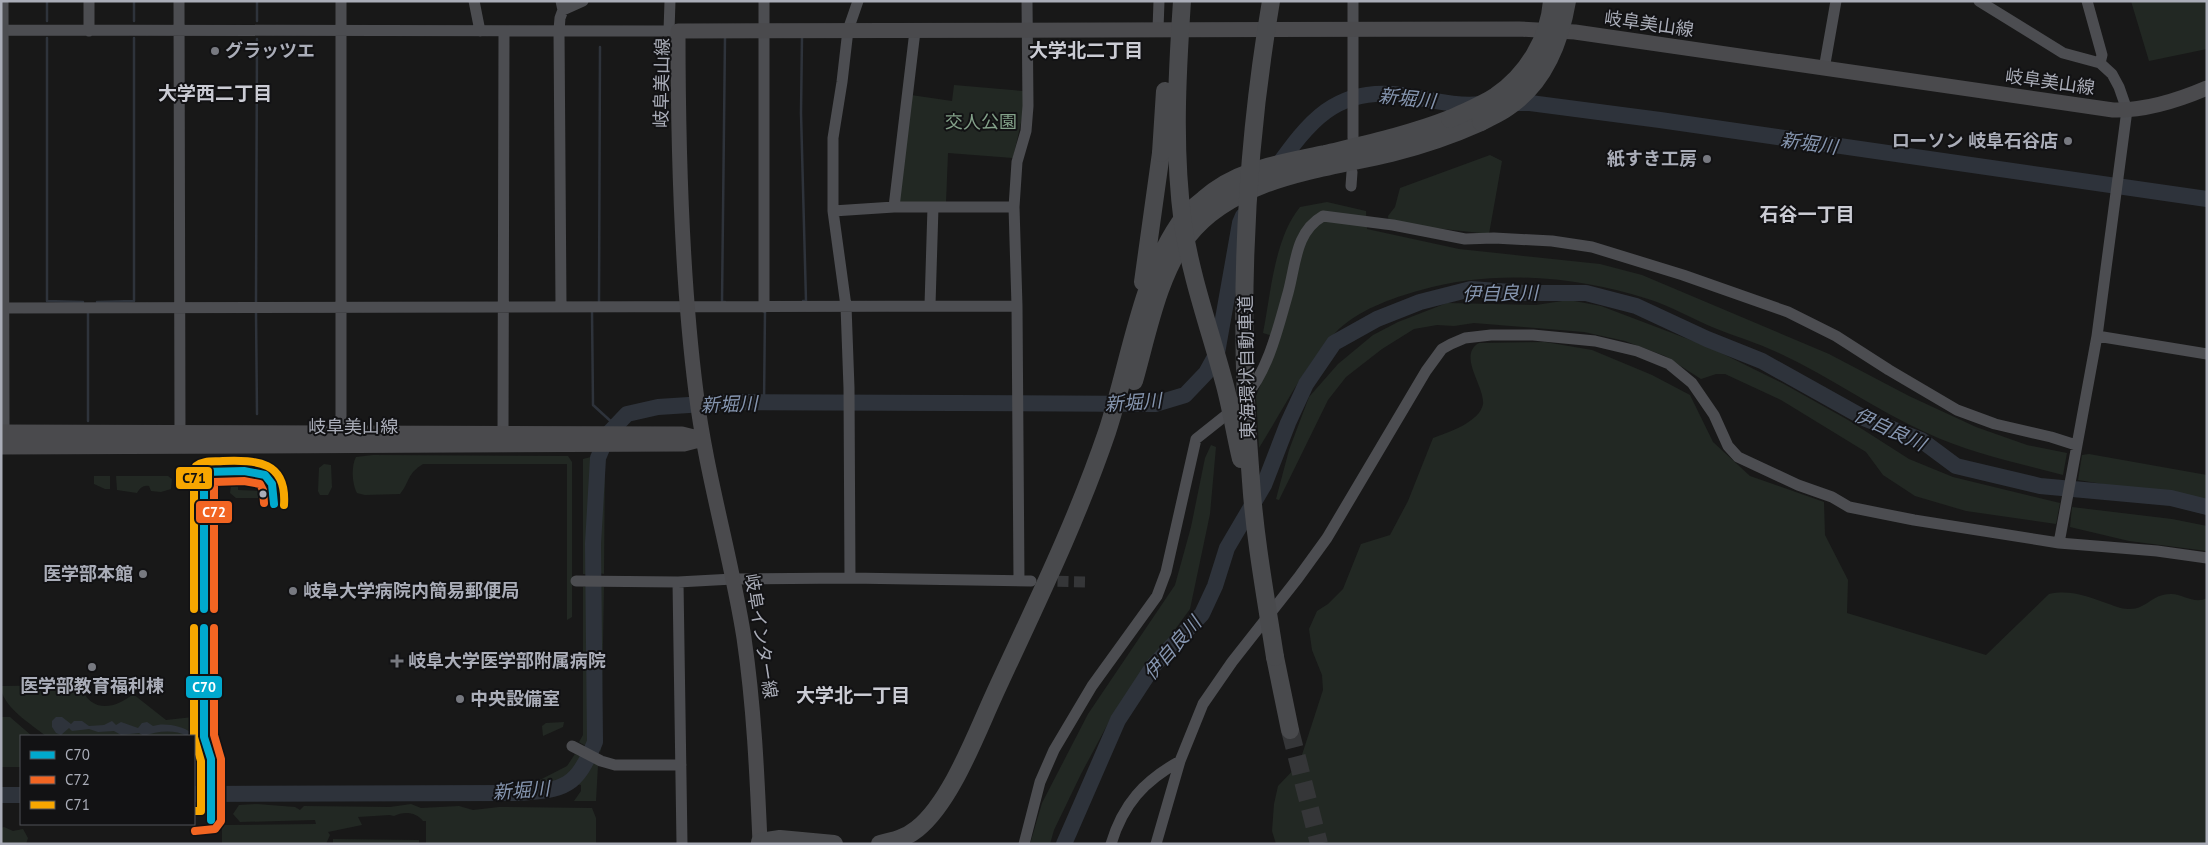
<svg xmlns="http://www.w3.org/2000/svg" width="2208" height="845" font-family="'PT Sans','Noto Sans JP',sans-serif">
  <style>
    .green { fill: #222823 }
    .water { fill: #2e333b }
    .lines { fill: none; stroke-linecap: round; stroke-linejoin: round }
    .stream { stroke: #2e333b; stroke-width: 2.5 }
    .river { stroke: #2e333b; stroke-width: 16 }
    .minor-tunnel { stroke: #353638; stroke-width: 11; stroke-dasharray: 11 5.5; stroke-linecap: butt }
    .highway-tunnel { stroke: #353638; stroke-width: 18; stroke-dasharray: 18 9; stroke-linecap: butt }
    .minor { stroke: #4c4d51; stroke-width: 11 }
    .major { stroke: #4a4a4d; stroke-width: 15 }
    .highway { stroke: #494a4d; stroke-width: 18 }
    .highway-bridge { stroke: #494a4d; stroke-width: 18 }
    .bus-1-casing { stroke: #121214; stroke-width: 11 }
    .bus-2-casing { stroke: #121214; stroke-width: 11 }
    .bus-3-casing { stroke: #121214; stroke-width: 11 }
    .bus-1 { stroke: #00a9ce; stroke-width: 8 }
    .bus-2 { stroke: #f26522; stroke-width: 8 }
    .bus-3 { stroke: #f7a600; stroke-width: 8 }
    .poi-dot { fill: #777980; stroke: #121214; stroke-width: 2 }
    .bus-dot { fill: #aaadb8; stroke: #121214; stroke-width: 2 }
    .labels { text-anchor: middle; stroke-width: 4; stroke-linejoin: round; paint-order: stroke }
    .street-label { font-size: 18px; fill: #aaadb8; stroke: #121214 }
    .poi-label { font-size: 18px; font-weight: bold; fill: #aaadb8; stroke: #121214; text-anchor: start }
    .park-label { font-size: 18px; fill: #83a189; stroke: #121214 }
    .neighbourhood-label { font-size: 19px; font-weight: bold; fill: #cbccd4; stroke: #121214 }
    .water-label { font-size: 19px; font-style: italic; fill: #8595af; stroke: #121214 }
    .line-badge { stroke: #121214; stroke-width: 2 }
    .badge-label { font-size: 14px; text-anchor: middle; font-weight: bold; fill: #fff }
    .pale-badge-label { font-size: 14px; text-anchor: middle; font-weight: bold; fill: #111 }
  </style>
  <rect width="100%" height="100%" fill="#181818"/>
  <!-- green -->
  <path class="green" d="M2131,1H2207V49L2149,61Z
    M954,85L1023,91V114L1013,158L948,153L946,203H897L911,95L952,101Z
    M1490,155L1502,161L1489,234L1389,223L1388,216L1395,207L1400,188Z
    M1327,202L1366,211L1367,229L1459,249L1600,264L1642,275L1829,354L1909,396L1976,427L2027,445L2067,453L2063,475C2017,463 1970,453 1927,433C1876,410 1830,377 1781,354C1758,343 1734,336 1712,327C1691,318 1670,306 1648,299C1577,276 1493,269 1421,290C1392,298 1357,310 1335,333C1304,366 1283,410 1259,448L1256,396L1280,338L1263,333C1271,293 1274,239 1300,207Z
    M1569,300L1601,306L1709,347L1784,384L1848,420L1909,459L1953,477L2060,503L2056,524L1966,511L1915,496L1883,475L1866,452L1781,400L1725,374H1716L1701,379L1665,356L1625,341L1584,332L1474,323L1454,326L1437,325L1414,329L1382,349L1346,377L1328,400L1279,500L1276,499L1289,450L1309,397L1338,364L1373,335L1398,322L1447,303L1536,305Z
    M1545,342L1592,350L1652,375L1690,395L1713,442L1750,476L1824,502L1825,535L1848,580L1847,613L1986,655L2049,594C2071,589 2089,597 2109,604C2115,606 2121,609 2128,609C2146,610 2152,594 2170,594C2182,593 2194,605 2207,598V844H1276L1272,831L1274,804L1278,786L1299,764L1323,690L1322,675L1312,650L1309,629L1317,611L1328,604L1343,589L1361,544L1390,535L1408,501L1433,438C1447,433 1480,422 1483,404C1485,387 1457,355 1479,343Z
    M1211,445L1216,447L1210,514L1190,609L1112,716L1081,774L1054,830L1050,844H1030L1042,803L1088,714L1175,585L1191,527L1205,458Z
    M2089,454L2207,475V501L2078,480L2082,455Z
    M373,455L568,456L572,462V617L567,620V464H423C406,475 411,480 400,494L365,495L357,493C352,484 351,466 356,457Z
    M595,456V459L590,575L583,574V459Z
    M600,458H605L604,574L596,572Z
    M324,464L331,465L332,487L328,495H320L318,491L319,468Z
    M94,476H110V489H105L94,484Z
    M116,476H168L172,479L171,489L161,492L151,491L149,486C143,485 140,488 137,493L117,490Z
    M213,477H219L218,502L223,512H211L209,508V482Z
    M238,483V490L260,491V483L266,487L267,493L263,498H236L230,493L231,486Z
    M2072,507L2172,519L2207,526V551L2129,541L2070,527Z
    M583,587H591L592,741L589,748L579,742L583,735Z
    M597,587H604L601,753L598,740Z
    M80,685C90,713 114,710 133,694L166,720L193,717V736H46C31,724 1,706 1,686Z
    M1,717H10L32,736H21V767H1Z
    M564,722L563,727L543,736L542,726L546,723Z
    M575,754L598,765L596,801H574L581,791V785L560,782L534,792L530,785L567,766Z
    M257,804L295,807L300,810L304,806L390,807L411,804L421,808L459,806L473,810L499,807L592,808L596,818V844H426V821H423C416,812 404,811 394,816L390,815L358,817L362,825L328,832L330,835L326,844H222V825L316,824L315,820L240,822L233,814L239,805Z
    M4,827L13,831L23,829L28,838L26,844H1V828Z
    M333,839L419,840V844H333Z"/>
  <!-- water -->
  <path class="water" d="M56,717H62L71,724L74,721H82L89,726L104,725L112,721L116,725L121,722L138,728L142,723L147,722L153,726C163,722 183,726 190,732L187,736C175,729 156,731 144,736L139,733L121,735L114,731L98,732L89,729L72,731L69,728L61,735L56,733L52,727V721Z"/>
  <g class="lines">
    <!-- stream -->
    <path class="stream" d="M47,1V21
      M257,1V21
      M134,21V1
      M802,37L801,113L806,301H803
      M47,38V301L83,302
      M97,302L134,301V38
      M256,302L257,39
      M725,302H722L725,37
      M599,303L600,47
      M592,311L593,405L616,426
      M256,312L257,414
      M88,313V421
      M764,404L765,310"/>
    <!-- river -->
    <path class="river" d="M1506,103H1530L1660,120L2207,199
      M1274,171C1309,122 1335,86 1402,95C1429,99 1455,107 1481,104
      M194,794L518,793C566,790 576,787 595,742L593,544L598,458L608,434L627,414L658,407L735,402L1155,404L1185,395L1206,373L1217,353L1240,223L1243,216
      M1,795H21
      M1064,844L1118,720L1154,665L1202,614L1215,586L1227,548L1264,485L1288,423L1306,384L1334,343L1377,319L1420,302L1471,289L1524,293H1586L1636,306L1707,339L1762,361L1866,419L1921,440L1956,466L2040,486L2171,498L2207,507"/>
    <!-- minor-tunnel -->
    <path class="minor-tunnel" d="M1041,581L1086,582"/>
    <!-- highway-tunnel -->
    <path class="highway-tunnel" d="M1290,730L1319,844"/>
    <!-- minor -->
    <path class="minor" d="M3,1L4,432
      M89,1V31
      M179,1L180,433
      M341,1V439
      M474,1L480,31
      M764,1V307
      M1353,1V138
      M2087,1L2102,55L2100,63
      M563,10L583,1
      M1158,29L1159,1
      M1,30L678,31
      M669,31L670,1
      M1824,69L1836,1
      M1351,186L1352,172
      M894,207L915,31
      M833,211L894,207H1014
      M930,305L933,207
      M561,306L559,30L560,18L563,10L561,1
      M1,308L1017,306
      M2097,336L2207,354
      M1246,396C1269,368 1278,328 1288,293C1296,264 1295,232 1323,216L1393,225L1465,239L1494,238L1552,241L1592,247L1683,275L1788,312L1836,336L1889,370L1957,410L1995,424L2051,437L2076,445
      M503,434L504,31
      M2059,543L2157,551L2207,558
      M850,578L849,388L846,306L833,211V138L842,82L848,30L858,1
      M576,581L678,582L733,579L850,578L1031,581
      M1019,581L1017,306L1014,207L1017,162L1026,131L1028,106L1027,1
      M678,582L682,844
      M572,746L601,761L615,765H681
      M1024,844L1040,782L1054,750L1092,686L1157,596L1166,572L1196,439L1235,408
      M1111,844C1123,804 1144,781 1180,761
      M1156,844L1180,761L1203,704L1232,662L1298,578L1327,538L1426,371L1442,349L1451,344L1465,338L1491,335H1533L1595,341L1637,351L1669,364L1692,383L1714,415L1728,446L1738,457L1798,485L1832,497L1849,507L1914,520L2059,543L2097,336L2127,110L2119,87L2112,74L2100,63L2063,53L1979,1"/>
    <!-- major -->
    <path class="major" d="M1,432L682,434L702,439
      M1,447L684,444L703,439
      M760,842C757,774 754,706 744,638C731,555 706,475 696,392C681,275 678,149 678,31L1519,29L1575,32L2113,110C2144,111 2179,100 2207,88"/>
    <!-- highway -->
    <path class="highway" d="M1143,282L1161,153
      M1134,381C1147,336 1158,274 1188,236C1234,177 1324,169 1391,153C1423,145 1452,135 1481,122
      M1275,657L1290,730
      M760,842L780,839L834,844
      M880,844C894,841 906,838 917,829C951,802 976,734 994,695C1034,608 1076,523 1107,432C1129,366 1140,281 1179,224C1185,214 1195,206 1204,199C1237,169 1283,163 1325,154C1367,144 1409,135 1450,119"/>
    <!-- highway-bridge -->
    <path class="highway-bridge" d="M1182,1C1177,76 1173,150 1183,224C1191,277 1210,330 1224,382C1231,407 1235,434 1241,459
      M1271,1C1244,158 1238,322 1251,481C1255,540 1266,599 1275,657
      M1450,119C1465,112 1482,105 1496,96C1527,75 1549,39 1552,1
      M1481,122C1490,117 1500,113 1508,107C1544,83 1560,42 1567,1
      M1161,153L1165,91"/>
    <!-- bus-1 casing -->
    <g class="bus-1-casing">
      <path id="bus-1" d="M204,472V609
        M204,472L244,471L265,475L272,484L274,504
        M204,628V737L211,759V820"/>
    </g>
    <!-- bus-2 casing -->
    <g class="bus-2-casing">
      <path id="bus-2" d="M214,609V482L244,481L260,484L263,490L264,503
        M195,831L215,829L221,821V759L214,735V628"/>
    </g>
    <!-- bus-3 casing -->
    <g class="bus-3-casing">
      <path id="bus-3" d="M194,609V472L196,466C203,460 214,462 223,461C257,460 287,461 284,505
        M194,811H201V761L194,737V628"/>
    </g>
    <!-- bus-1 -->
    <use href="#bus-1" class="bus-1"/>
    <!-- bus-2 -->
    <use href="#bus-2" class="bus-2"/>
    <!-- bus-3 -->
    <use href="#bus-3" class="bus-3"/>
  </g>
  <!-- markers -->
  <g class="poi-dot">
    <circle cx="215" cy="51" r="5"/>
    <circle cx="2068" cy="141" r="5"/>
    <circle cx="1707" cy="159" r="5"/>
    <circle cx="143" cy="574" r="5"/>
    <circle cx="293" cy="591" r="5"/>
    <path d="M394.5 653.5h5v5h5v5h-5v5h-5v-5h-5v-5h5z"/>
    <circle cx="92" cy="667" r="5"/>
    <circle cx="460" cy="699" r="5"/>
  </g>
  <circle class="bus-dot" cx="263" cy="494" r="4.5"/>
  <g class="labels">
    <!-- street labels -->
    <g class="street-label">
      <text transform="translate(1649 24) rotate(8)" y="6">岐阜美山線</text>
      <text transform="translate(2050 82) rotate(8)" y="6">岐阜美山線</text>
      <text transform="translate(662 83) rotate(-89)" y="6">岐阜美山線</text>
      <text transform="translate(1247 367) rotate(-91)" y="6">東海環状自動車道</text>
      <text x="353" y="433">岐阜美山線</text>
      <text transform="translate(761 636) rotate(81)" y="6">岐阜インター線</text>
    </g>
    <!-- poi labels -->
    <g class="poi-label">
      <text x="225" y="57">グラッツエ</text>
      <text x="2058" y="147" text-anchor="end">ローソン 岐阜石谷店</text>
      <text x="1697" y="165" text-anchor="end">紙すき工房</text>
      <text x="133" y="580" text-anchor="end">医学部本館</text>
      <text x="303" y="597">岐阜大学病院内簡易郵便局</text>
      <text x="408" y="667">岐阜大学医学部附属病院</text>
      <text x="92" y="692" text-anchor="middle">医学部教育福利棟</text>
      <text x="470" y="705">中央設備室</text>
    </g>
    <!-- park labels -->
    <g class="park-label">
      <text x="981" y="128">交人公園</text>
    </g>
    <!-- neighbourhood labels -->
    <g class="neighbourhood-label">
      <text x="1086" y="57">大学北二丁目</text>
      <text x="215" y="100">大学西二丁目</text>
      <text x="1807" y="221">石谷一丁目</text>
      <text x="853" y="702">大学北一丁目</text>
    </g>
    <!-- water labels -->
    <g class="water-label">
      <text transform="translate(1407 98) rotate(6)" y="7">新堀川</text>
      <text transform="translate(1809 143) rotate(8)" y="7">新堀川</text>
      <text transform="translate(1500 293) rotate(-1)" y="7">伊自良川</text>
      <text transform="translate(1133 402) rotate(-4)" y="7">新堀川</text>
      <text transform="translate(729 404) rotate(-2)" y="7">新堀川</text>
      <text transform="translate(1890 429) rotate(25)" y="7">伊自良川</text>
      <text transform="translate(1172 648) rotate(-49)" y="7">伊自良川</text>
      <text transform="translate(521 790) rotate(-4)" y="7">新堀川</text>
    </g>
  </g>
  <g class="line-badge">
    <rect x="175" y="466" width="38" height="24" rx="5" fill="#f7a600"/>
    <rect x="195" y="500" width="38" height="24" rx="5" fill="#f26522"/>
    <rect x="185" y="675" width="38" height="24" rx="5" fill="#00a9ce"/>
  </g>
  <g class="badge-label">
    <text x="214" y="517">C72</text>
    <text x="204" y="692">C70</text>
  </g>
  <g class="pale-badge-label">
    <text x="194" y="483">C71</text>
  </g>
  <!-- border -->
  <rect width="2208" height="845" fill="none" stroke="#aaadb8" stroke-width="5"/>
  <!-- legend -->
  <rect x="20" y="735" width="175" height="90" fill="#121214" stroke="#4f5056"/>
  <rect x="30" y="751" width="25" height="8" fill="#00a9ce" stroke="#4f5056"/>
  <text x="65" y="760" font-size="15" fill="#aaadb8">C70</text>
  <rect x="30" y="776" width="25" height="8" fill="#f26522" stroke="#4f5056"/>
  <text x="65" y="785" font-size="15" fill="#aaadb8">C72</text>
  <rect x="30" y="801" width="25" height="8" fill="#f7a600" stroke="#4f5056"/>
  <text x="65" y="810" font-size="15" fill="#aaadb8">C71</text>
</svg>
